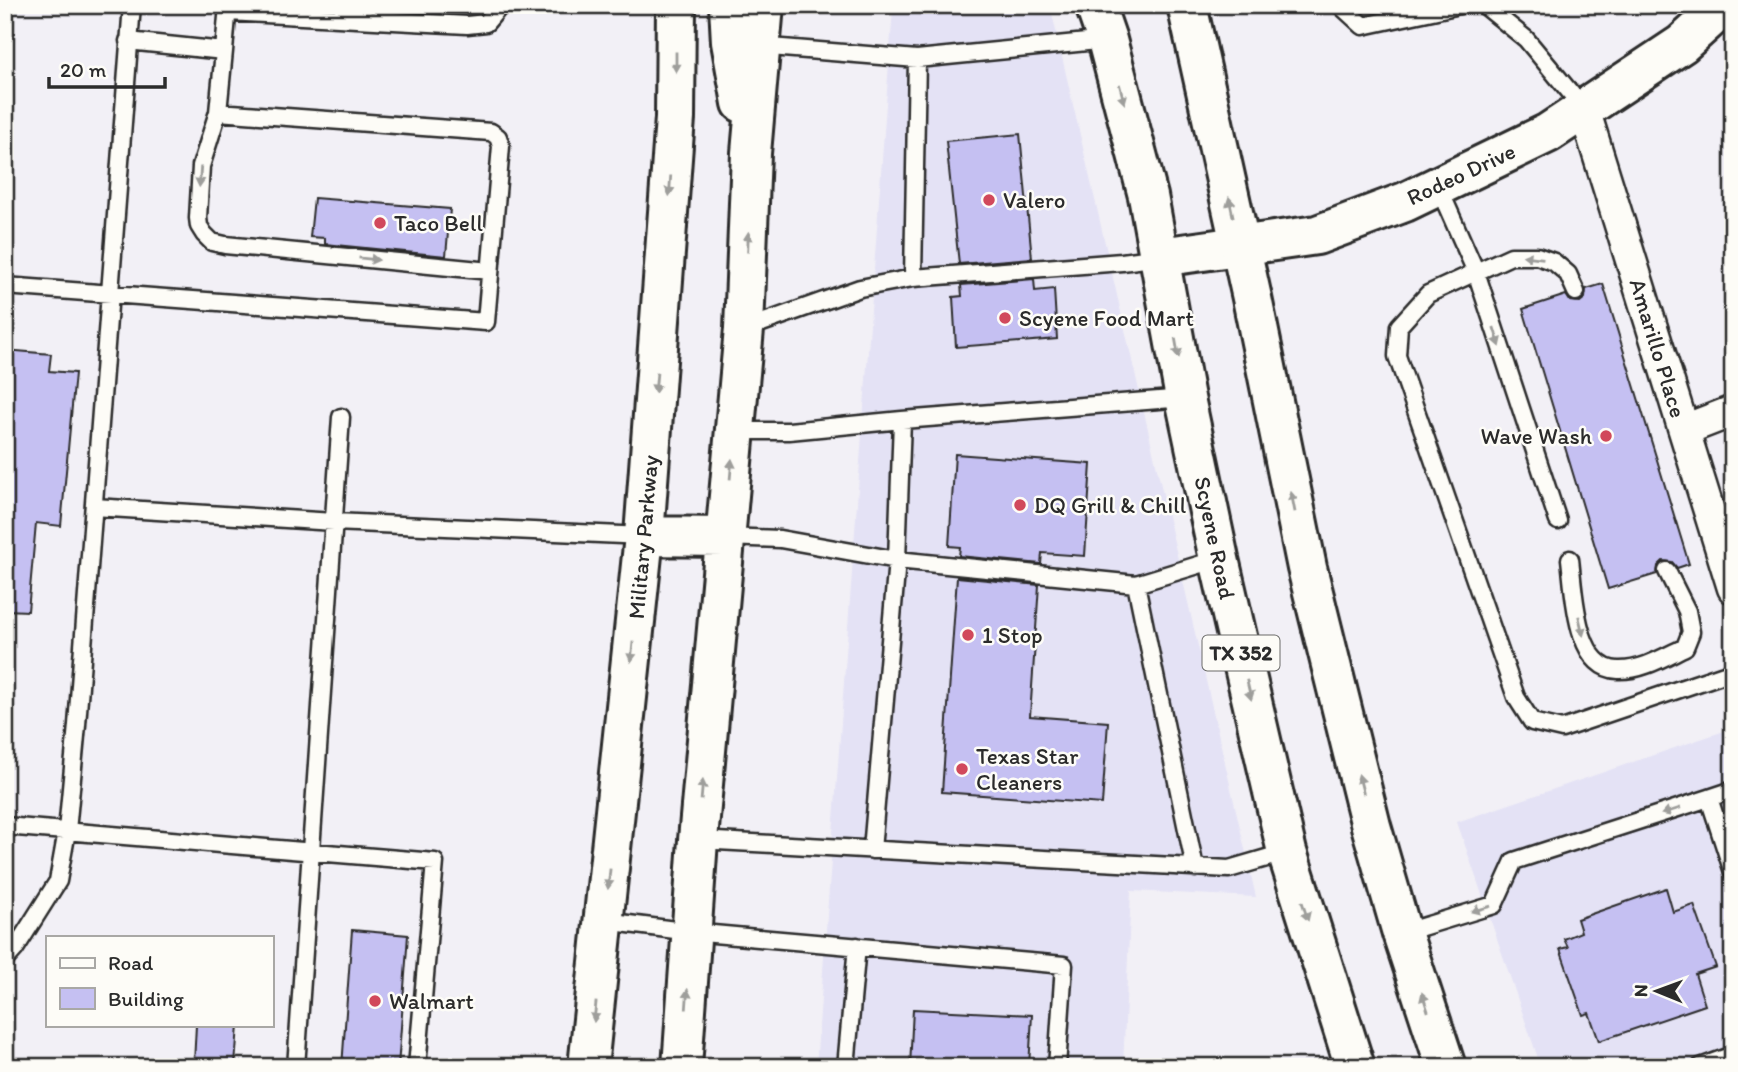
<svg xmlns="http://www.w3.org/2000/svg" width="1738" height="1072" font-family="Itim,sans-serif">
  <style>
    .built { fill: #e4e2f5 }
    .building { fill: #c5c0f2; stroke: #2b2b2b; stroke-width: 2 }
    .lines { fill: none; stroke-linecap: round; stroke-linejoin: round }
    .service-casing { stroke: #2b2b2b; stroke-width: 21 }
    .minor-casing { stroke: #2b2b2b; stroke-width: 35 }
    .tertiary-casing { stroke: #2b2b2b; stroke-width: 44 }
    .secondary-casing { stroke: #2b2b2b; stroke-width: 44 }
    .primary-casing { stroke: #2b2b2b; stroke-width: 44 }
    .service { stroke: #fdfcf7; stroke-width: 16 }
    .minor { stroke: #fdfcf7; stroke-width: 30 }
    .tertiary { stroke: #fdfcf7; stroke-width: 38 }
    .secondary { stroke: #fdfcf7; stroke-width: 38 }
    .primary { stroke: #fdfcf7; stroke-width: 38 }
    .oneway { fill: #9e9e9b }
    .poi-dot { fill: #d1495b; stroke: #fdfcf7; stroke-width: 2.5 }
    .labels { text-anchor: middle; stroke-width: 5; stroke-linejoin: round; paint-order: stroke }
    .shield { fill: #fdfcf7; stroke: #6a6a68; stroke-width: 2 }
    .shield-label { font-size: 21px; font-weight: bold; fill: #2b2b2b }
    .street-label { font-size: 23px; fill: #2b2b2b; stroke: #fdfcf7 }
    .poi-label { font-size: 23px; fill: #2b2b2b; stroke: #fdfcf7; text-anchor: start }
  </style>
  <rect width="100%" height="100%" fill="#f2f0f6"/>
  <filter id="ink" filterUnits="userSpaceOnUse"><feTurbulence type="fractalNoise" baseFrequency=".0143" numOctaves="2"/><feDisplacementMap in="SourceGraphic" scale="14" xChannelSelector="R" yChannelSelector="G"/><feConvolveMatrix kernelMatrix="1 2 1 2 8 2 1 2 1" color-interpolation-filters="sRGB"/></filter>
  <g filter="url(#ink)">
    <!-- built -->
    <path class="built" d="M926,5H1050L1256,897L1131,891L1123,1067H816L893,8Z
      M1733,728V1067H1541L1457,822Z"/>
    <!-- building -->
    <path class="building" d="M1020,134L1032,258L959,264L946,141Z
      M314,198L450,209L446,256L325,244V238L310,237Z
      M1034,279L1035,291L1054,289L1057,339L956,347L953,297L962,296L961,285Z
      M1603,284L1689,564L1677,568L1672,562L1663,561L1658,566L1657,574L1608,589L1523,309L1566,295L1570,301L1580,302L1585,298L1586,289Z
      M5,350L51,354L49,371L75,373L61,526L36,523L28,611L5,610Z
      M955,454L1091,464L1085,556L1042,553L1041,564L959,556L960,547L949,546Z
      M957,577L1039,585L1030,716L1108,722L1102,804L942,792Z
      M1666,888L1673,912L1694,905L1716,967L1695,974L1705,1005L1599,1041L1589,1013L1583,1015L1560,949L1568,947L1564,939L1581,932L1577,919Z
      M352,930L408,935L398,1067H342Z
      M913,1009L1032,1015L1029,1067H910Z
      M196,1025H238L235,1065L194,1063Z"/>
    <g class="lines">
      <!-- service casing -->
      <g class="service-casing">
        <path id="service" d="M1340,5L1363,26L1460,5
          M1484,5L1526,39L1584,109
          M228,12L467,25L486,23L501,5
          M340,17L366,5
          M758,46L917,59L1107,40
          M224,51L228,5
          M218,112L201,166L198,218L199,226L204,234L212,242L225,245L490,271
          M1438,186L1476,272L1558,521
          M913,278L917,59
          M5,286L486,322L501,146L498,137L491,132L218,112L224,51L128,41
          M1576,292L1568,274L1554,262L1537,256H1511L1428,294L1399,326L1397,356L1516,697L1532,722L1562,729L1733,671
          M745,329L860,288L913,278L1122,262L1160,257
          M735,431H789L902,420L1185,398
          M94,507L334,522L644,536
          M725,537L780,539L897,560L1136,584
          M1570,559C1574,590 1575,669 1618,670C1641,671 1664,657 1685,647L1691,632L1687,611L1667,571
          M1709,798L1733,790
          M5,826L435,862L417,1067
          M698,840L1229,869L1287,852
          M872,850L897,560L902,420
          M1195,868L1136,584L1218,559
          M605,921L691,932L1064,965L1057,1067
          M1402,933L1494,905L1514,861L1709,798L1733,872
          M5,960L15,949L58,881L67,831L77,725L132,5
          M296,1067L341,417
          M846,1067L857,946
          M1700,1067L1733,1055"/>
      </g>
      <!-- minor casing -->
      <g class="minor-casing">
        <path id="minor" d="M1584,109L1733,588
          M1684,430L1733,411"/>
      </g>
      <!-- tertiary casing -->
      <g class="tertiary-casing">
        <path id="tertiary" d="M1160,257L1317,235L1405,202L1548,133L1682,44L1725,5"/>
      </g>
      <!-- secondary casing -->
      <g class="secondary-casing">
        <path id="secondary" d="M729,5L731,42L742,103
          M644,536L724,537
          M588,1067L644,536L675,118L676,5
          M682,1067L698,840L744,329L751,153L764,5"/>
      </g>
      <!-- primary casing -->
      <g class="primary-casing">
        <path id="primary" d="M1095,5L1107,40L1148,196L1185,398L1219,559L1287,852L1355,1067
          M1187,5L1252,298L1307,568L1371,826L1402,933L1446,1067"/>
      </g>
      <!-- service -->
      <use href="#service" class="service"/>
      <!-- minor -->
      <use href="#minor" class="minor"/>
      <!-- tertiary -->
      <use href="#tertiary" class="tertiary"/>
      <!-- secondary -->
      <use href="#secondary" class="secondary"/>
      <!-- primary -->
      <use href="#primary" class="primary"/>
    </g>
    <!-- one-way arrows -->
    <defs><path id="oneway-solid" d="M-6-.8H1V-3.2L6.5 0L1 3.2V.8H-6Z" transform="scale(1.75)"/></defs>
    <g class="oneway">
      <use href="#oneway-solid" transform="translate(676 62) rotate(90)"/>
      <use href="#oneway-solid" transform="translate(1122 94) rotate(75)"/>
      <use href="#oneway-solid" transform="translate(200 177) rotate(94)"/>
      <use href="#oneway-solid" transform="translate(670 186) rotate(94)"/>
      <use href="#oneway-solid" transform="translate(1231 207) rotate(-102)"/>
      <use href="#oneway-solid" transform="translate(748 242) rotate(-88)"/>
      <use href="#oneway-solid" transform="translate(1533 257) rotate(-173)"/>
      <use href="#oneway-solid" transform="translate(369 259) rotate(6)"/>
      <use href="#oneway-solid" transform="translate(1497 337) rotate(72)"/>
      <use href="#oneway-solid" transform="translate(1177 348) rotate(80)"/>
      <use href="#oneway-solid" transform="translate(656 383) rotate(95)"/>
      <use href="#oneway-solid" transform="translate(731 469) rotate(-85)"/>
      <use href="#oneway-solid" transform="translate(1293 502) rotate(-101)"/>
      <use href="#oneway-solid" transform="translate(1581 626) rotate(77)"/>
      <use href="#oneway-solid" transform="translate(632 652) rotate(96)"/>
      <use href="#oneway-solid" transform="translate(1249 690) rotate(77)"/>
      <use href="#oneway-solid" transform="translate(1361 784) rotate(-104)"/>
      <use href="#oneway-solid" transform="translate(702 790) rotate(-85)"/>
      <use href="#oneway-solid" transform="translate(1671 811) rotate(162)"/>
      <use href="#oneway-solid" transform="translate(609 879) rotate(96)"/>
      <use href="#oneway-solid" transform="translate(1481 909) rotate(164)"/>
      <use href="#oneway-solid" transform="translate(1305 911) rotate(72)"/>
      <use href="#oneway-solid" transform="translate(687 999) rotate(-86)"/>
      <use href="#oneway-solid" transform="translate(1425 1002) rotate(-108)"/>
      <use href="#oneway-solid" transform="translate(595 1012) rotate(96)"/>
    </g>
  </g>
  <!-- markers -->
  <g class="poi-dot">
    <circle cx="989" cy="200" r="7"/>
    <circle cx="380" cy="223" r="7"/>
    <circle cx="1005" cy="318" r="7"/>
    <circle cx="1606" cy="436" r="7"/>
    <circle cx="1020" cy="505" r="7"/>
    <circle cx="968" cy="635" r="7"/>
    <circle cx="962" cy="769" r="7"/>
    <circle cx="375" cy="1001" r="7"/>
  </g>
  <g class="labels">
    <!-- shield labels -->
    <rect class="shield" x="1202.5" y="635.5" width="77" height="35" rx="5"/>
    <g class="shield-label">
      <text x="1241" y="660">TX 352</text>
    </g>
    <!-- street labels -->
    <g class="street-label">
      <text transform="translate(1461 174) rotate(-25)" y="8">Rodeo Drive</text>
      <text transform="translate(1658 348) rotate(73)" y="8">Amarillo Place</text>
      <text transform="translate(643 537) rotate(-85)" y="8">Military Parkway</text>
      <text transform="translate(1215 538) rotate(78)" y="8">Scyene Road</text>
    </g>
    <!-- poi labels -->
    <g class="poi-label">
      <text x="1003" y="208">Valero</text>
      <text x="394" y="231">Taco Bell</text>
      <text x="1019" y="326">Scyene Food Mart</text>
      <text x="1592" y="444" text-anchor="end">Wave Wash</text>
      <text x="1034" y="513">DQ Grill &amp; Chill</text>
      <text x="982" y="643">1 Stop</text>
      <text x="976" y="764">Texas Star<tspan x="976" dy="26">Cleaners</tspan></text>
      <text x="389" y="1009">Walmart</text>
    </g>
  </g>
  <!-- margin -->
  <rect width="1738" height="1072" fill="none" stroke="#fdfcf7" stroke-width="28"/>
  <rect x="14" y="14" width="1710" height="1044" fill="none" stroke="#2b2b2b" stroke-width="2.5" filter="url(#ink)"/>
  <!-- legend -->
  <rect x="46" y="936" width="228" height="91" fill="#fdfcf7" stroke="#a9a8a5" stroke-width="2"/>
  <rect x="60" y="958" width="35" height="10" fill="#fdfcf7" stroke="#a9a8a5" stroke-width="2"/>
  <text x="108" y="970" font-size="21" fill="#2b2b2b">Road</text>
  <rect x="60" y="988" width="35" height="21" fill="#c5c0f2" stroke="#a9a8a5" stroke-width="2"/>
  <text x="108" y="1006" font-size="21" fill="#2b2b2b">Building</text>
  <!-- north arrow -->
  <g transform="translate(1657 991) rotate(271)" stroke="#fdfcf7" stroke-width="5" paint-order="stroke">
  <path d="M0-5L12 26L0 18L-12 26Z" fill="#2b2b2b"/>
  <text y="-10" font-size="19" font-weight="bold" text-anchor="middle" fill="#2b2b2b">N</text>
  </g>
  <!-- scale -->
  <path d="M49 77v10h116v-10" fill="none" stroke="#2b2b2b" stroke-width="3.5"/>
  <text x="60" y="77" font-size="21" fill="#2b2b2b" stroke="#fdfcf7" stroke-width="5" paint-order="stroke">20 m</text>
</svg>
